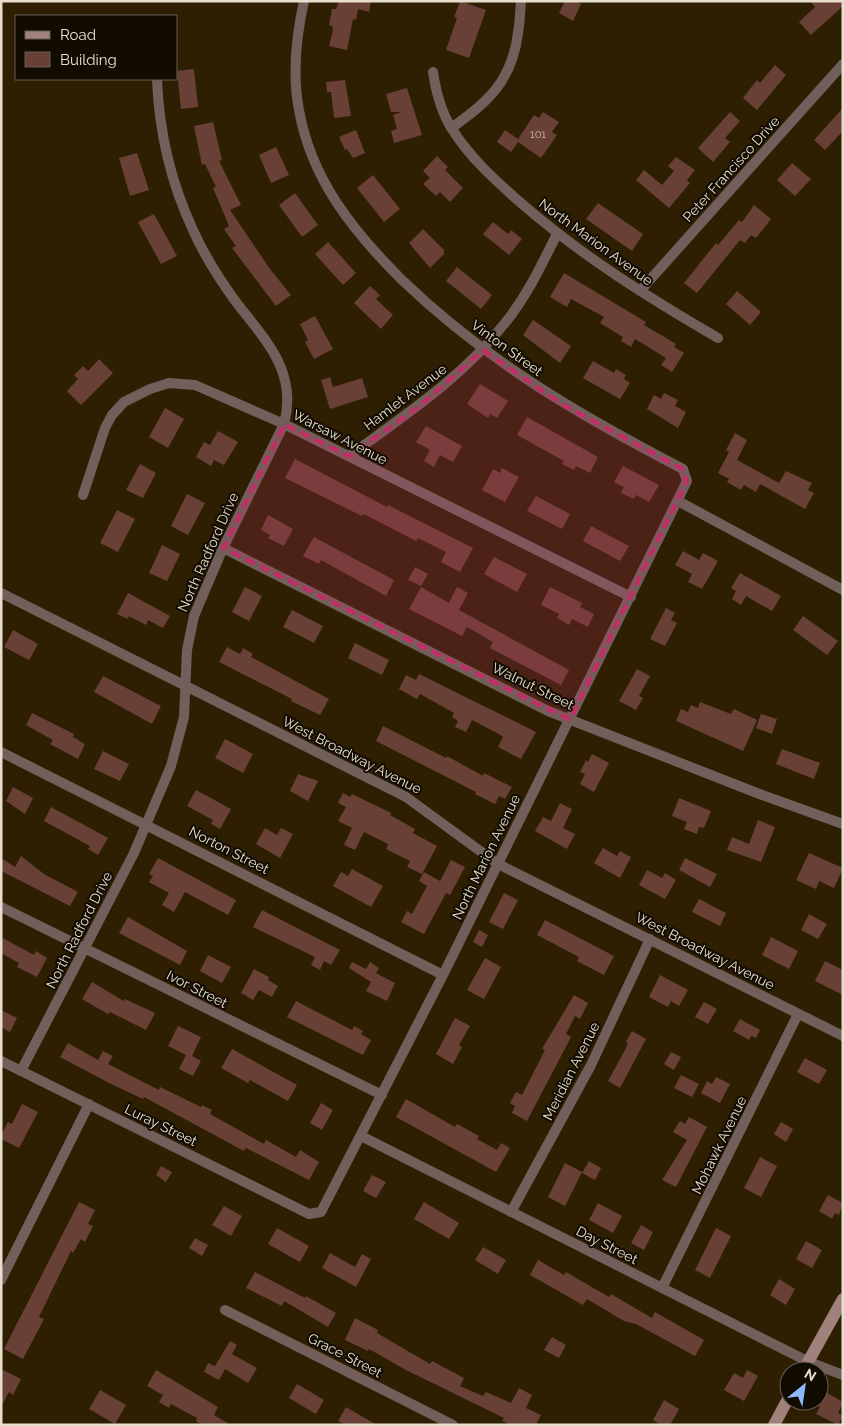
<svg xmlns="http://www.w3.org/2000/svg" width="844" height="1426" font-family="Raleway,sans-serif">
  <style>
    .building { fill: #684035 }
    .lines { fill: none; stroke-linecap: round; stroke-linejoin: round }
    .street { stroke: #725f5b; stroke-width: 10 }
    .secondary { stroke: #a0817b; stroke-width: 12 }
    .marked { fill: #c62c66; fill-opacity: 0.2; stroke: #c62c66; stroke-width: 4; stroke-dasharray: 10 6; stroke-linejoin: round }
    .labels { text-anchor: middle; stroke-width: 4; stroke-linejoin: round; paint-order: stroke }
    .number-label { font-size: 11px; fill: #c7b6a8 }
    .street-label { font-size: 14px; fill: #e7dece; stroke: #110b02 }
  </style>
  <rect width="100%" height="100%" fill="#2e1f03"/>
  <!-- building -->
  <path class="building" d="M339,1H371L369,12L358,9L356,20L353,19L347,50L329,46L333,30L332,26L329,25L332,9H336Z
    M460,1L486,10L469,58L446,50L457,18L454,17Z
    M565,1H575L581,4L573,21L559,13Z
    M810,1H843V6L811,35L799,22L815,7Z
    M775,65L786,75L757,110L743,98L757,80L760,83Z
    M194,69L198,107L181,109L177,71Z
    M345,80L351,116L334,118L331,92H327L326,82Z
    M407,88L422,135L394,143L391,131L397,129L393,115L401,112H391L386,94Z
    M843,108V131L825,150L814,140Z
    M543,112L559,122L552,132L557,135L541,158L518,142L511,152L497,142L505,130L518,139L534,115L539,118Z
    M730,112L740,121L725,138L730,142L713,162L698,148Z
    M213,122L222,160L219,161L241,205L230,210L270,269L291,295L276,306L232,248L236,246L224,229L229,226L213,188L216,187L205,164L202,165L194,126Z
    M356,130L365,153L353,158L347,149L345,150L339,137Z
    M276,147L289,175L271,183L259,155Z
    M137,153L149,190L130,196L119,158Z
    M437,156L448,167L445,170L463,188L450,202L440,192L436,196L423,184L430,178L423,171Z
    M676,157L695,170L687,180L690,183L669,208L636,180L644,170L662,185L674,171L668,166Z
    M792,163L811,179L795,196L777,180Z
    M373,175L400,209L384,222L357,188Z
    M295,193L318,225L302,237L279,205Z
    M598,203L643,234L632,251L586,219Z
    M754,205L771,219L756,238L751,235L745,243L740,240L697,293L684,283L716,243L718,245L739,220L742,222Z
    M154,214L177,256L161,264L138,222Z
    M493,222L508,234L511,230L522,239L509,255L483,234Z
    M423,229L444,250V254L430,268L409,243Z
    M328,242L356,273L343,285L315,254Z
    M457,267L492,295L481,309L446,281Z
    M564,273L646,322L644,325L676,344L674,347L684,353L672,372L661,365L666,358L635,339L631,347L621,341L623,337L600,323L604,317L571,299L567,307L550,297Z
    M370,286L380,295L376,299L393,315L381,329L354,303Z
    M737,291L761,312L750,325L726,304Z
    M315,316L333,349L314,359L305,342L308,340L300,324Z
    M533,320L571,346L560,363L523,335Z
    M99,359L113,373L81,405L67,391L78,379L74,375L83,366L88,371Z
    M593,361L614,373L616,369L626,375L624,379L630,383L620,399L583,378Z
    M330,377L333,387L362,378L368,397L330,409L321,380Z
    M480,384L508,401L497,418L490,414L488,418L467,404Z
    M664,393L678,400L675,406L686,412L678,428L647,409L654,395L661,399Z
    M165,408L184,419L168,448L149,437Z
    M527,417L598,457L590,473L576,466L574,470L562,464L564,461L517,435Z
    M426,426L462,446L453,462L440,455L434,467L424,461L430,450L416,442Z
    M218,431L238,442L224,465L214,460L211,466L196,457L204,442L210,445Z
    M735,433L747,440L737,460L779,483L786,471L812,483L808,490L814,493L805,509L760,484L756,492L744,485L741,490L727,482L729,479L718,473L729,452L726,450Z
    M295,459L387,507L388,505L473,548L460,572L441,562L446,552L418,538L416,541L364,514L362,516L285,478Z
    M140,464L156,473L143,498L126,490Z
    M623,466L659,485L649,502L636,495L634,499L621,493L624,487L614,482Z
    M502,468L519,477L505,502L482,490L493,469L500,473Z
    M187,494L205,503L188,535L171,526Z
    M536,496L570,514L562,529L527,511Z
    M117,510L135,519L118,552L100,543Z
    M268,515L293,529L284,546L268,538L270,535L261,530Z
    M591,526L629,546L620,561L583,541Z
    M314,537L394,580L386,596L321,560L319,564L303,556Z
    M162,545L180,554L167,581L149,573Z
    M683,551L699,560L703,553L718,561L702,589L688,582L692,574L675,565Z
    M494,557L527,574L517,592L484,574Z
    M415,567L428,574L421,586L408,580Z
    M740,573L781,596L772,611L746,596L741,605L732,599L736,591L731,588Z
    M245,587L262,596L249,621L232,612Z
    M421,587L449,603L457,587L468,593L459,610L569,670L561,685L490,648L493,642L467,627L462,636L409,609Z
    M550,587L582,603L580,607L594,614L588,627L572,619L569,625L557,618L559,614L541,605Z
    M128,593L170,616L163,628L148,620L146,625L129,616L128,619L117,614Z
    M666,608L675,613L671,620L677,623L665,646L650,639Z
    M292,610L323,626L314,643L283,627Z
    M803,616L838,641L827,655L793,630Z
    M13,630L38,644L29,660L4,647Z
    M355,643L389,660L382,675L348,658Z
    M227,647L240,654L243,648L253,654L251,657L329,699L320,715L291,701L292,699L219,662Z
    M637,669L650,676L639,696L643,698L636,710L619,701Z
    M419,674L536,732L521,759L498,747L503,737L499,734L472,720L466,732L455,727L458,721L452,717L454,713L420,694L417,699L399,689L406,675L416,680Z
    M103,676L161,706L152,724L94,692Z
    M700,702L731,714L734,709L757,720L743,751L676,721L681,709L688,712L691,705L698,708Z
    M32,713L74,734L73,737L85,744L78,759L50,744L53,740L26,725Z
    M761,714L777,719L772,734L756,728Z
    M383,726L446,758L447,756L483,776L484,773L512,787L505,799L499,796L495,804L475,794L476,792L376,741Z
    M225,739L253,754L243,773L215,758Z
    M782,749L820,763L814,779L776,764Z
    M103,751L129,764L120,781L94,769Z
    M592,754L609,763L594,792L580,784L585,774L580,772L586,760L588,762Z
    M298,774L318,781L308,801L290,791Z
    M13,787L33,798L25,814L6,801Z
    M196,790L231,809L220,829L211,824L213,820L187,806Z
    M343,793L350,797L352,794L391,813L390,815L415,829L413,833L437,846L422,874L407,867L410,861L386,849L388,844L364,832L355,850L344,845L352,828L338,821L346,807L338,803Z
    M679,798L711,811L704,828L699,827L697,834L684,829L687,822L672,816Z
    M560,803L572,809L563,828L575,834L567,849L535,831L543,817L551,821Z
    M51,807L108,838L98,855L88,849L90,846L44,821Z
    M758,820L775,827L761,862L727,850L732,837L749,844Z
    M265,828L277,835L281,828L293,834L280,858L256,844Z
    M603,848L617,856L620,851L631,857L620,878L594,863Z
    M809,853L843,868L834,888L819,881L816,889L796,880Z
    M21,856L44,874L78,892L70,906L1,871V858L15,867Z
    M158,858L236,900L228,915L185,892L174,912L162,905L169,893L149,882L153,876L149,874Z
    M685,858L717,874L710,887L679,870Z
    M451,860L465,867L450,895L446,893L424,934L401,922L407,911L412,914L427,886L419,881L424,872L440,881Z
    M352,869L383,886L371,907L333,886L341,872L348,876Z
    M647,870L662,878L665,873L676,880L665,899L639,885Z
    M504,893L518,900L503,929L489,922Z
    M699,899L726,913L720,926L692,912Z
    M262,910L340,950L331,965L324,961L320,970L311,965L315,957L253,927Z
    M809,914L827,924L818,939L801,930Z
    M128,917L187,951L180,965L119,933Z
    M545,920L614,956L604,975L577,961L579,957L537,935Z
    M479,930L488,935L482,947L473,942Z
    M1,937L34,955L36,951L47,958L37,977L17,967L19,963L1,953Z
    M771,937L798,951L789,969L762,955Z
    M208,955L231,967L222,983L200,971Z
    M485,958L501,967L484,999L467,990Z
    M825,961L843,970V995L815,981Z
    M352,962L366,969L370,962L379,968L376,973L395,983L387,1001L366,991L371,982L349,968Z
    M254,969L269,977L268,980L278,986L272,997L259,990L253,1000L241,993Z
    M660,975L688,990L679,1006L671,1001L668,1007L649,997Z
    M92,982L124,1001L125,999L155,1013L146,1030L110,1012L108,1014L82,999Z
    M574,995L588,1003L580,1019L575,1016L566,1034L571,1037L527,1121L512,1113L515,1106L510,1103L516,1092L522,1095L545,1050L542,1049Z
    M296,1001L352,1030L354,1026L363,1031L361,1034L371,1040L363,1055L287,1017Z
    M704,1002L717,1009L708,1024L695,1017Z
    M1,1010L17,1018L10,1032L1,1027Z
    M455,1018L470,1026L459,1045L462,1047L453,1064L436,1054Z
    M740,1019L760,1030L756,1038L751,1036L749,1040L733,1031Z
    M178,1026L201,1037L192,1056L201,1061L193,1076L179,1069L186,1055L168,1046Z
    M632,1031L646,1039L620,1088L608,1081L625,1050L628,1043L626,1042Z
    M68,1043L98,1060L103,1051L113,1056L108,1064L159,1090L160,1087L201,1107L202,1105L212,1110L210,1114L264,1144L266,1140L296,1157L300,1150L319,1162L309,1180L246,1148L244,1151L144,1097L143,1099L111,1084L60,1057Z
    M232,1049L297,1085L288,1101L250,1080L248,1083L221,1068Z
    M671,1052L681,1057L674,1070L664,1064Z
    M805,1058L827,1070L819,1084L797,1072Z
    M681,1075L699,1084L692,1097L674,1088Z
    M716,1077L730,1084L720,1103L701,1093L707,1081L712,1084Z
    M406,1099L455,1127L457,1124L479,1136L477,1139L497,1150L501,1143L510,1148L496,1172L396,1117Z
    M321,1103L333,1110L322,1130L310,1123Z
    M22,1104L38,1112L19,1148L1,1139V1135L8,1122L12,1124Z
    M689,1117L707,1127L676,1187L662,1180L687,1140L673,1132L680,1121L685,1124Z
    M781,1122L793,1129L786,1142L774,1134Z
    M760,1157L777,1166L761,1197L744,1188Z
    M589,1161L601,1168L595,1180L582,1173Z
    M565,1163L582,1172L565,1206L548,1197Z
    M161,1166L172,1172L166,1182L156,1175Z
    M372,1175L386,1182L376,1198L363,1191Z
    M828,1195L843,1203L839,1215L835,1213L832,1219L819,1211Z
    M79,1202L95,1210L88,1224L93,1226L85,1242L81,1239L73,1253L71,1251L39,1317L44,1319L23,1359L4,1349Z
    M424,1202L459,1223L449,1239L414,1219Z
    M598,1203L622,1216L613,1233L589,1220Z
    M224,1206L242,1216L231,1236L212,1225Z
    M641,1225L653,1232L644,1250L631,1243Z
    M277,1228L309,1246L300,1262L268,1244Z
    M716,1228L731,1236L710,1278L695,1270Z
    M195,1238L208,1245L202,1256L189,1248Z
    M806,1241L822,1250L812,1268L796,1259Z
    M483,1247L506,1260L498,1274L475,1260Z
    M330,1253L355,1267L362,1254L371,1259L356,1287L322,1268Z
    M538,1260L564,1275L566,1272L609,1297L611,1294L652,1318L655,1312L704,1340L695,1356L636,1324L624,1321L587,1299L583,1305L530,1275Z
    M255,1272L305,1298L306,1296L336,1313L328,1327L284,1301L282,1306L246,1288Z
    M779,1279L795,1289L786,1305L770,1295Z
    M355,1318L378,1330L377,1333L430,1364L432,1361L464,1378L460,1386L483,1396L486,1392L511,1403L519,1388L532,1395L526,1408L541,1415L536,1425H511L502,1421L504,1418L406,1370L369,1349L368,1351L345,1340Z
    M552,1337L566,1345L559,1358L544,1350Z
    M230,1341L237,1345L232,1354L257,1368L248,1383L225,1369L219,1380L204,1372L208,1363L215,1366Z
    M1,1369L21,1379L13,1395L9,1392L1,1407Z
    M156,1370L218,1407L214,1415L231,1425H202L196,1421L197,1418L171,1404L169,1408L159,1402L163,1395L147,1386Z
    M747,1370L758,1376L744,1401L724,1390L734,1373L743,1378Z
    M297,1384L324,1400L316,1414L289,1398Z
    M100,1390L126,1405L115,1424L89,1409Z
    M822,1390L843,1402L838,1413L843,1416L838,1425L816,1414L820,1407L815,1404L819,1401Z
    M664,1400L679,1409L670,1425H661L653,1420Z
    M346,1407L377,1425H345L338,1421Z"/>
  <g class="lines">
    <!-- street -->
    <path class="street" d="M433,72C436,92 441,112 452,129C470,158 496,181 521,203C582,256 649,298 718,338
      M451,128C489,102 512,80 518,33C520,22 520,12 521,1
      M640,291L843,64
      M349,456C405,415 462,378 505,323C527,296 542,264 557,234
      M83,495L105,428L112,415L124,402L150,389L169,383L195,385L284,424L631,597
      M678,501L843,590
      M223,548L548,711L762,795L843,824
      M1,593L406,797L498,864L843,1036
      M1,752L443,975
      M1,907L382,1095
      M1,1061L309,1214L321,1212L443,975L687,481L683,469C579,415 486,361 401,279C353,231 311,179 299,110C292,74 296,37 304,1
      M21,1071L134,853L171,766L184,717L187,650L194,616L223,548L284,424C298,372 266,341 236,302C220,280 204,255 193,230C171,183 159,131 157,79
      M361,1136L809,1362L843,1375
      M511,1212L591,1065L650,939
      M1,1280L89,1104
      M662,1288L798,1014
      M225,1310L453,1425"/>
    <!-- secondary -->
    <path class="secondary" d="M803,1371L843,1299
      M774,1425L789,1397"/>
  </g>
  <!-- marked area -->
  <path class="marked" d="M483,350L562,404L683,469L687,481L570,720L223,548L284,424L349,456L417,408Z"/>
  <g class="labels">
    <!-- number labels -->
    <g class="number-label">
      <text x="538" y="138">101</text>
    </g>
    <!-- street labels -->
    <g class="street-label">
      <text transform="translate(731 169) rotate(-48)" y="5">Peter Francisco Drive</text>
      <text transform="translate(596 242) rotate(36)" y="5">North Marion Avenue</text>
      <text transform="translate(507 348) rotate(36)" y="5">Vinton Street</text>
      <text transform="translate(405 397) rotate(-37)" y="5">Hamlet Avenue</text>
      <text transform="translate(340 437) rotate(27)" y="5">Warsaw Avenue</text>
      <text transform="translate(208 552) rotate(-66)" y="5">North Radford Drive</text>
      <text transform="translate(533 686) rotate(26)" y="5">Walnut Street</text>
      <text transform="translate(352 755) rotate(27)" y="5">West Broadway Avenue</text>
      <text transform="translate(229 850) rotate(27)" y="5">Norton Street</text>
      <text transform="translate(486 857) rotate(-64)" y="5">North Marion Avenue</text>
      <text transform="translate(79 930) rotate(-63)" y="5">North Radford Drive</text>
      <text transform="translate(705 951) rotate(27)" y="5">West Broadway Avenue</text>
      <text transform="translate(197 989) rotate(27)" y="5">Ivor Street</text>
      <text transform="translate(571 1071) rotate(-63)" y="5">Meridian Avenue</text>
      <text transform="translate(161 1125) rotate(26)" y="5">Luray Street</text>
      <text transform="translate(719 1145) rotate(-64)" y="5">Mohawk Avenue</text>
      <text transform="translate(607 1245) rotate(27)" y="5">Day Street</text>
      <text transform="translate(345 1355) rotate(27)" y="5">Grace Street</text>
    </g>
  </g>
  <!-- border -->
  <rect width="844" height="1426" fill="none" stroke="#e7dece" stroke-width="5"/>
  <!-- legend -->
  <rect x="15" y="15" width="162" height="65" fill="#110b02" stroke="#675f54"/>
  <rect x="25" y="31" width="25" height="8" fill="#a0817b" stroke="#675f54"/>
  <text x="60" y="40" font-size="15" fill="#e7dece">Road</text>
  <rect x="25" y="52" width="25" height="15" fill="#684035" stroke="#675f54"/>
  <text x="60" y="65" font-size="15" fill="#e7dece">Building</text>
  <!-- north arrow -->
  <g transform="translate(804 1386) rotate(30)"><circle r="24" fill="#110b02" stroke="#675f54"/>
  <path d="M0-4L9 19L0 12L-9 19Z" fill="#8db9fc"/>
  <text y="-8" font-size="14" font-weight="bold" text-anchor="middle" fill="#e7dece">N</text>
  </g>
</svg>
